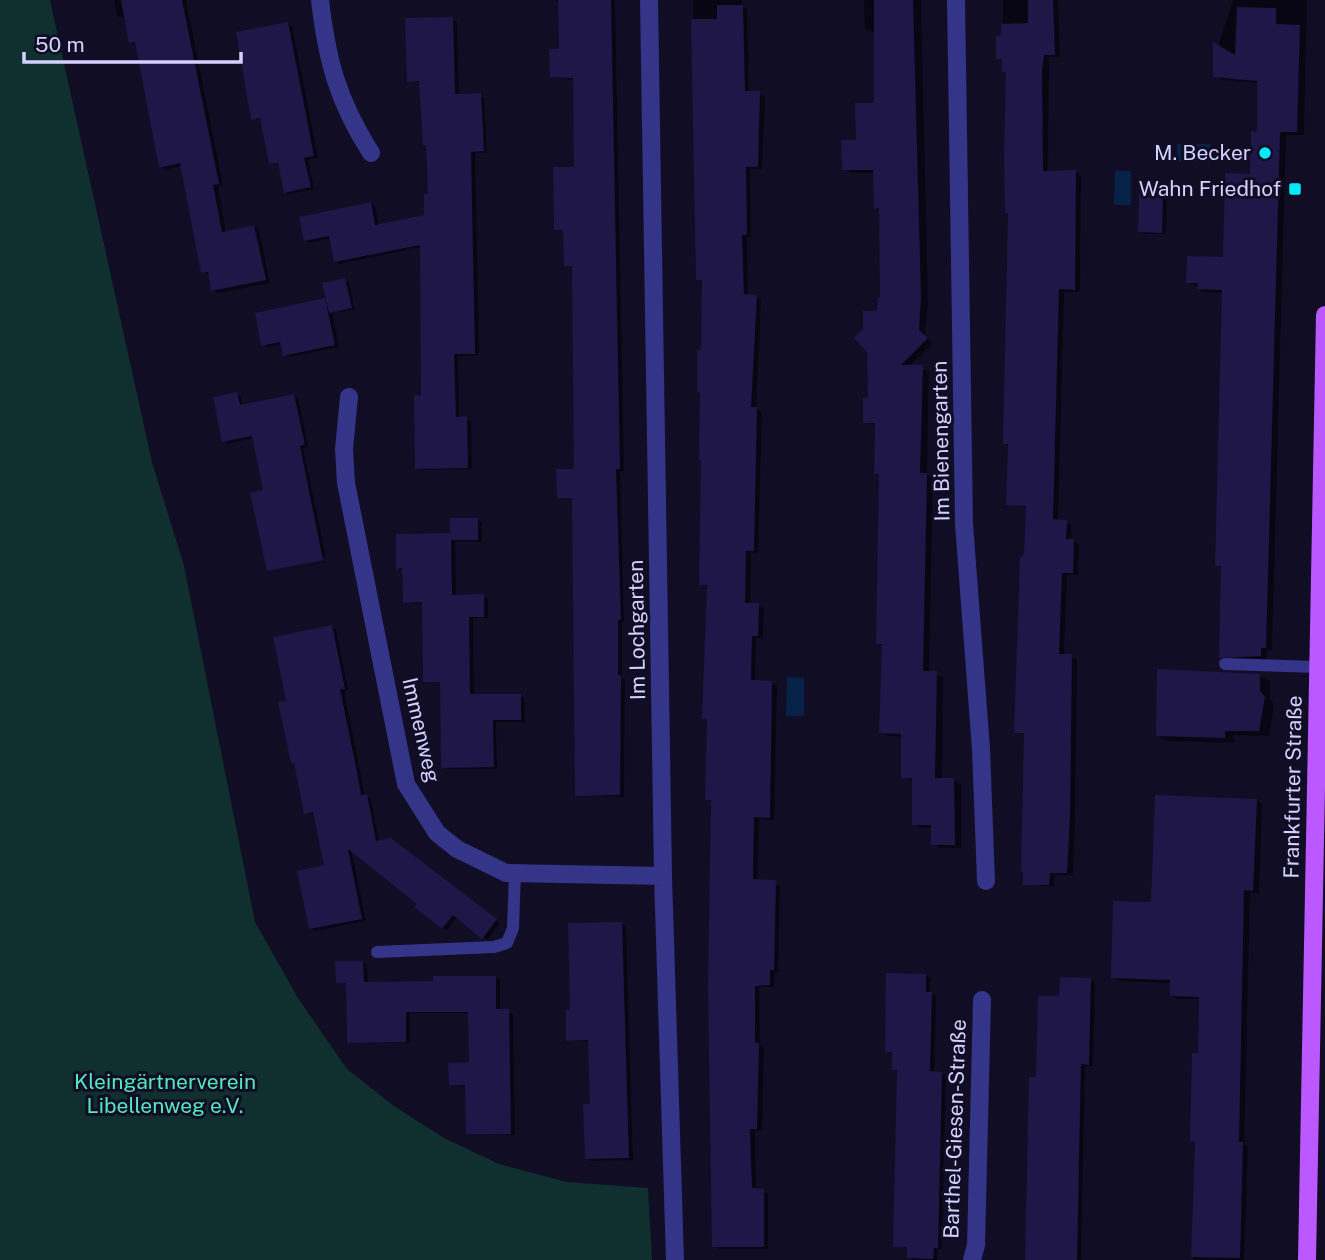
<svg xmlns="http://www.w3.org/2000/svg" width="1325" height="1260" font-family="'Public Sans',sans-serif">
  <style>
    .green { fill: #0f302e }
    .water { fill: #072249 }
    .shadow { fill: #0007 }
    .building { fill: #1f1748 }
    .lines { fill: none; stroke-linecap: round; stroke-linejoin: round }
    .lane { stroke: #343488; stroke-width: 12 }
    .street { stroke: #343488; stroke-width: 18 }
    .primary { stroke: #bb58ff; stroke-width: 18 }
    .poi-dot { fill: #00ebfc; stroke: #100d25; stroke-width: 2.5 }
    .labels { text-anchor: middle; stroke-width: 6; stroke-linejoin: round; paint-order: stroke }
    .poi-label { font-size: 21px; fill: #d5d1ff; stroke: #100d25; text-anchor: end }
    .street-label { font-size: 21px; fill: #d5d1ff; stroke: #100d25 }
    .park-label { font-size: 21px; fill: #53e9bf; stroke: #100d25 }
  </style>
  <rect width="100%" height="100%" fill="#100d25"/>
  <!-- green -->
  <path class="green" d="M0,0H50L152,462L184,566L255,922L298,998L347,1069L394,1106L444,1138L499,1164L567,1182L648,1188L652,1260H0Z"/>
  <!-- water -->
  <path class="water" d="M1177,144H1210L1216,155L1210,157L1209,162H1177Z
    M1115,171H1131V205H1114Z
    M787,677L804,678V716H786Z"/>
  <!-- shadow -->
  <path class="shadow" d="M114,0H186L223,186L218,187L226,233L254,227L259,230L270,283L218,293L213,290L210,275L203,272L182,166L166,170L161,167L136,45L130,42L126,19L117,16Z
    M555,0H615L624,471H620L624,622H622V678L625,679L624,797L577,795L574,499L559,497L576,471L574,268L566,265L564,231L555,229L576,169L574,80L551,76L560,51V5Z
    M693,0H742V6L747,9L749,93L765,96L762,169H750L751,237H747L748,296L761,299L756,409L762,412L758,553H751L750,605L764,608L763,638H756L755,682L777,685L774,820L759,819L757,881L780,885L778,972H775L774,987H759L760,1045L764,1047L762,1131H755L756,1190L768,1193V1249H719L714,1246L713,803L707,799L708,721L703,718L708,587L701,584L703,282L698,279Z
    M864,0H921L928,303L925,335L933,343L909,367L929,371L927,475L933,479L929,673L943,677L942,780H954L961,784V848H940L933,844V828H920L914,824V781L903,777V737L888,736L881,732L883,646L877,643L881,476L876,473V426L864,422L882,299L879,210L875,207V173H851L844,169L876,105L874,33L865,29Z
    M1003,0H1058L1060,57H1049L1048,173L1075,172L1081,175L1080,292H1064L1058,521L1071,525V541L1079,544L1078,575H1067L1064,655L1077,659L1075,820L1073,875H1055L1054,887L1025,884L1026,735L1016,732L1028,508L1008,504L1009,446L1005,443L1010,214L1008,73L1003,61L998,58L1003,38Z
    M1233,0H1307L1304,135H1286L1272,651H1267V659L1228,661L1221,657L1223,569L1217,565L1224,293L1206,292L1188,282L1225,258L1252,175L1258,134L1259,83L1222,80L1215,76V56Z
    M453,19L457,22L459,96L484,97L487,153H475L479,355L458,356L459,418L471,421L472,469L421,470L417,468L423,398L421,247L340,264L336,261L331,238L310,243L305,240L371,204L375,206L379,226L426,217L429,196L428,146L424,144L421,83L409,80Z
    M288,23L292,26L318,158L308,160L314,189L290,194L285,192L280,165L270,163L262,120L253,119Z
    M1163,195L1167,198L1166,234H1144L1139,231Z
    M345,280L349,283L355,310L332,313L339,347L289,357L285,355L283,344L267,347L263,345L325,300L328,302Z
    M237,394L241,397L243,406L294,396L298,398L308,447L303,448L326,557L268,570L265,491L254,438L228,444L224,441Z
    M478,520L482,522V542L455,541L456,596L488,598V618H473L474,696H520L524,698L525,722H496L497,769H447L443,767L442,683L425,681L424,604L404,602L402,570L398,568Z
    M327,561V562L272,572Z
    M331,627L336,629L348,690L344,691L365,796L371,798L379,842L396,843L500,923L487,940L457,917L447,930L443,928L419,904L351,849L366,921L315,931L310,928L326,867L316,815L306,813L296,765L292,762L288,702Z
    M1260,676L1270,681V698L1274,704L1269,736L1234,735V743L1167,741L1158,735Z
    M1256,800L1262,804L1259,893H1250L1244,1145L1248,1147L1244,1260H1193L1197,1144L1191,1140L1200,1055L1201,999H1177L1172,995V983L1119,981L1113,977L1153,903Z
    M622,924L626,927L633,1160L591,1161L586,1158L591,1106L590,1042L568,1040L572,1012Z
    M363,962L367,965L368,983H435L495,978L500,980V1011L513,1014L515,1135L467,1133V1087L450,1084L471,1064L470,1013H410V1043L348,1042L347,984L337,982Z
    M926,975L930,978V994L936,996L934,1073L946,1076L942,1249H938L937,1260H913L909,1257V1248L894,1246L898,1072L893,1069V1054L886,1051Z
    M1091,980L1095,982L1093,1066H1085L1081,1260H1027L1038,1079L1061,998Z"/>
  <!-- building -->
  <path class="building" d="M121,0H182L219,184L213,185L222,232L254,225L266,280L211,291L208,272L201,273L180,163L159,168L135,42L129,43Z
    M558,0H611L620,469H616L621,620H618V675H621L620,795L575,796L572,498H557L556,469H574L572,266H564L563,230H554L553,167H574L573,78L550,77L549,49H559Z
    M874,0H913L921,298L919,330L928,338L901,365H923L920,473H927L923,671H937L935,778H954L955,845H931V825H912V778H901V734L879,733L882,644H876L879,474H874L875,423H863V398H868L867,352L854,338L863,329V311H877L878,297H880L879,208L874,209L873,170H842L841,140H856L855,103H874Z
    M1028,0H1053L1055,55H1044L1042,71L1043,171L1076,170L1075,290L1059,289L1053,519L1067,520L1066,539H1074L1073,573H1062L1059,654H1072L1070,816L1067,873H1050L1049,885H1023V872H1021L1024,733H1014L1020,558L1024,554L1026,506L1006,505L1008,444H1003L1008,213H1005L1004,158L1006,72H1002V59H996V36H1001V24L1028,23Z
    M717,5H743L745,91H760L758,167H746L747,235H742L744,294L757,295L751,407H757L754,551H746L745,603H759L758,636H752L751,680L772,681L770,818L754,817L753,879L776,880L774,970H770V985L755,986V1043H759L757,1129H750L752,1188L764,1189V1247H712L708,986L711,800H705L707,719H702L707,585H699L701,460L699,461L700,393L697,392V350H701L702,280H696L691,19H717Z
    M1237,7L1276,8V24L1300,25L1297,132H1280L1266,648H1261V656L1219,658L1221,566H1215L1222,290L1197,289L1198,283H1186L1187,256L1223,257L1225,173L1250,174L1251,131L1257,132V81L1213,77V42L1235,55Z
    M453,17L455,94L481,93L484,151L471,152L475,354H454L456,417L467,416L468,468L415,469L414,395L421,396L420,245L334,262L329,236L304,241L299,217L371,202L375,225L424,215V194H428L426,145H423L419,81L407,82L405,18Z
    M288,22L314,156L304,158L311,187L284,193L278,163L269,164L260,118L251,120L236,32Z
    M1139,193H1163L1162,233L1138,232Z
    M345,278L352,308L329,313L322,283Z
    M325,298L335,345L283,356L280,342L261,346L255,313Z
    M237,392L240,405L294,394L305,445L300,446L323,560L267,571L250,493L263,490L252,436L222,442L213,397Z
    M450,518H478V540H451L452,595L484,594V617H469L470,694H521V720H493L494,767L441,768L440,682H423L422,602L403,603L402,568L396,569V534L450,533Z
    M332,625L345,689H340L357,772L361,795L367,794L376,841L391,838L497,919L482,939L453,915L442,929L414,907L417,904L348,849L362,919L309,929L297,871L324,865L313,812L304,814L294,763H291L278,702L286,701L273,637Z
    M1157,669L1260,674V691L1265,697L1259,731H1225V738L1156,736Z
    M1155,795L1257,799L1253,891L1244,890L1239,1142H1243L1240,1258L1191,1257L1195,1142L1190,1141L1192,1053H1198L1199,997L1170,996V980L1111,978L1113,901L1151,902Z
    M622,922L629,1158L585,1159L583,1104H590L588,1040L566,1041V1010H570L568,923Z
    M335,961H363L364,982L433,981V976H496V1009H509L511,1134H466L465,1085H449L448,1063L469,1062L468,1012H406V1042L347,1043L346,983H336Z
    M886,973L926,974V992H932L930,1071L942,1072L938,1248H934L933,1259L907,1258V1247H893L897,1070H892V1052H885Z
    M1060,977L1091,978L1089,1065L1081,1064L1077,1260H1025L1029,1077H1036L1038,996H1059Z"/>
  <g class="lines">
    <!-- lane -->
    <path class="lane" d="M1225,664L1317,667
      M377,952L494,947L507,943L513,928L515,873"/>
    <!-- street -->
    <path class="street" d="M320,0C327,61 338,101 371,153
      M649,0L663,876L675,1260
      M956,0L964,524L981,749L986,881
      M349,397L344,449L346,483L406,784L437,833L457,849L506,873L663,876
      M972,1260L976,1245L982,1000"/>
    <!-- primary -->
    <path class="primary" d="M1307,1260L1325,315"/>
  </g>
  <!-- markers -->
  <g class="poi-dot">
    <circle cx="1265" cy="153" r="7"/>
    <rect x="1288" y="182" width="14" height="14" rx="3.5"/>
  </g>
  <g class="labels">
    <!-- poi labels -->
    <g class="poi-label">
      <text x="1251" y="160">M. Becker</text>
      <text x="1281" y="196">Wahn Friedhof</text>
    </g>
    <!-- street labels -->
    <g class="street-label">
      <text transform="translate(941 441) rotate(-91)" y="7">Im Bienengarten</text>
      <text transform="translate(637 630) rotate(-91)" y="7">Im Lochgarten</text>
      <text transform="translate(421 730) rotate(77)" y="7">Immenweg</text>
      <text transform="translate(1293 787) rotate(-89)" y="7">Frankfurter Straße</text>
      <text transform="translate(955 1129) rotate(-88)" y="7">Barthel-Giesen-Straße</text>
    </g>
    <!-- park labels -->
    <g class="park-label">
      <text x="165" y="1089">Kleingärtnerverein<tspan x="165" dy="24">Libellenweg e.V.</tspan></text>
    </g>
  </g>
  <!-- scale -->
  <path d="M24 52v10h217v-10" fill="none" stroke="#d5d1ff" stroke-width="3.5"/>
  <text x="35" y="52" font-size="21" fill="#d5d1ff" stroke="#100d25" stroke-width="5" paint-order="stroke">50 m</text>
</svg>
